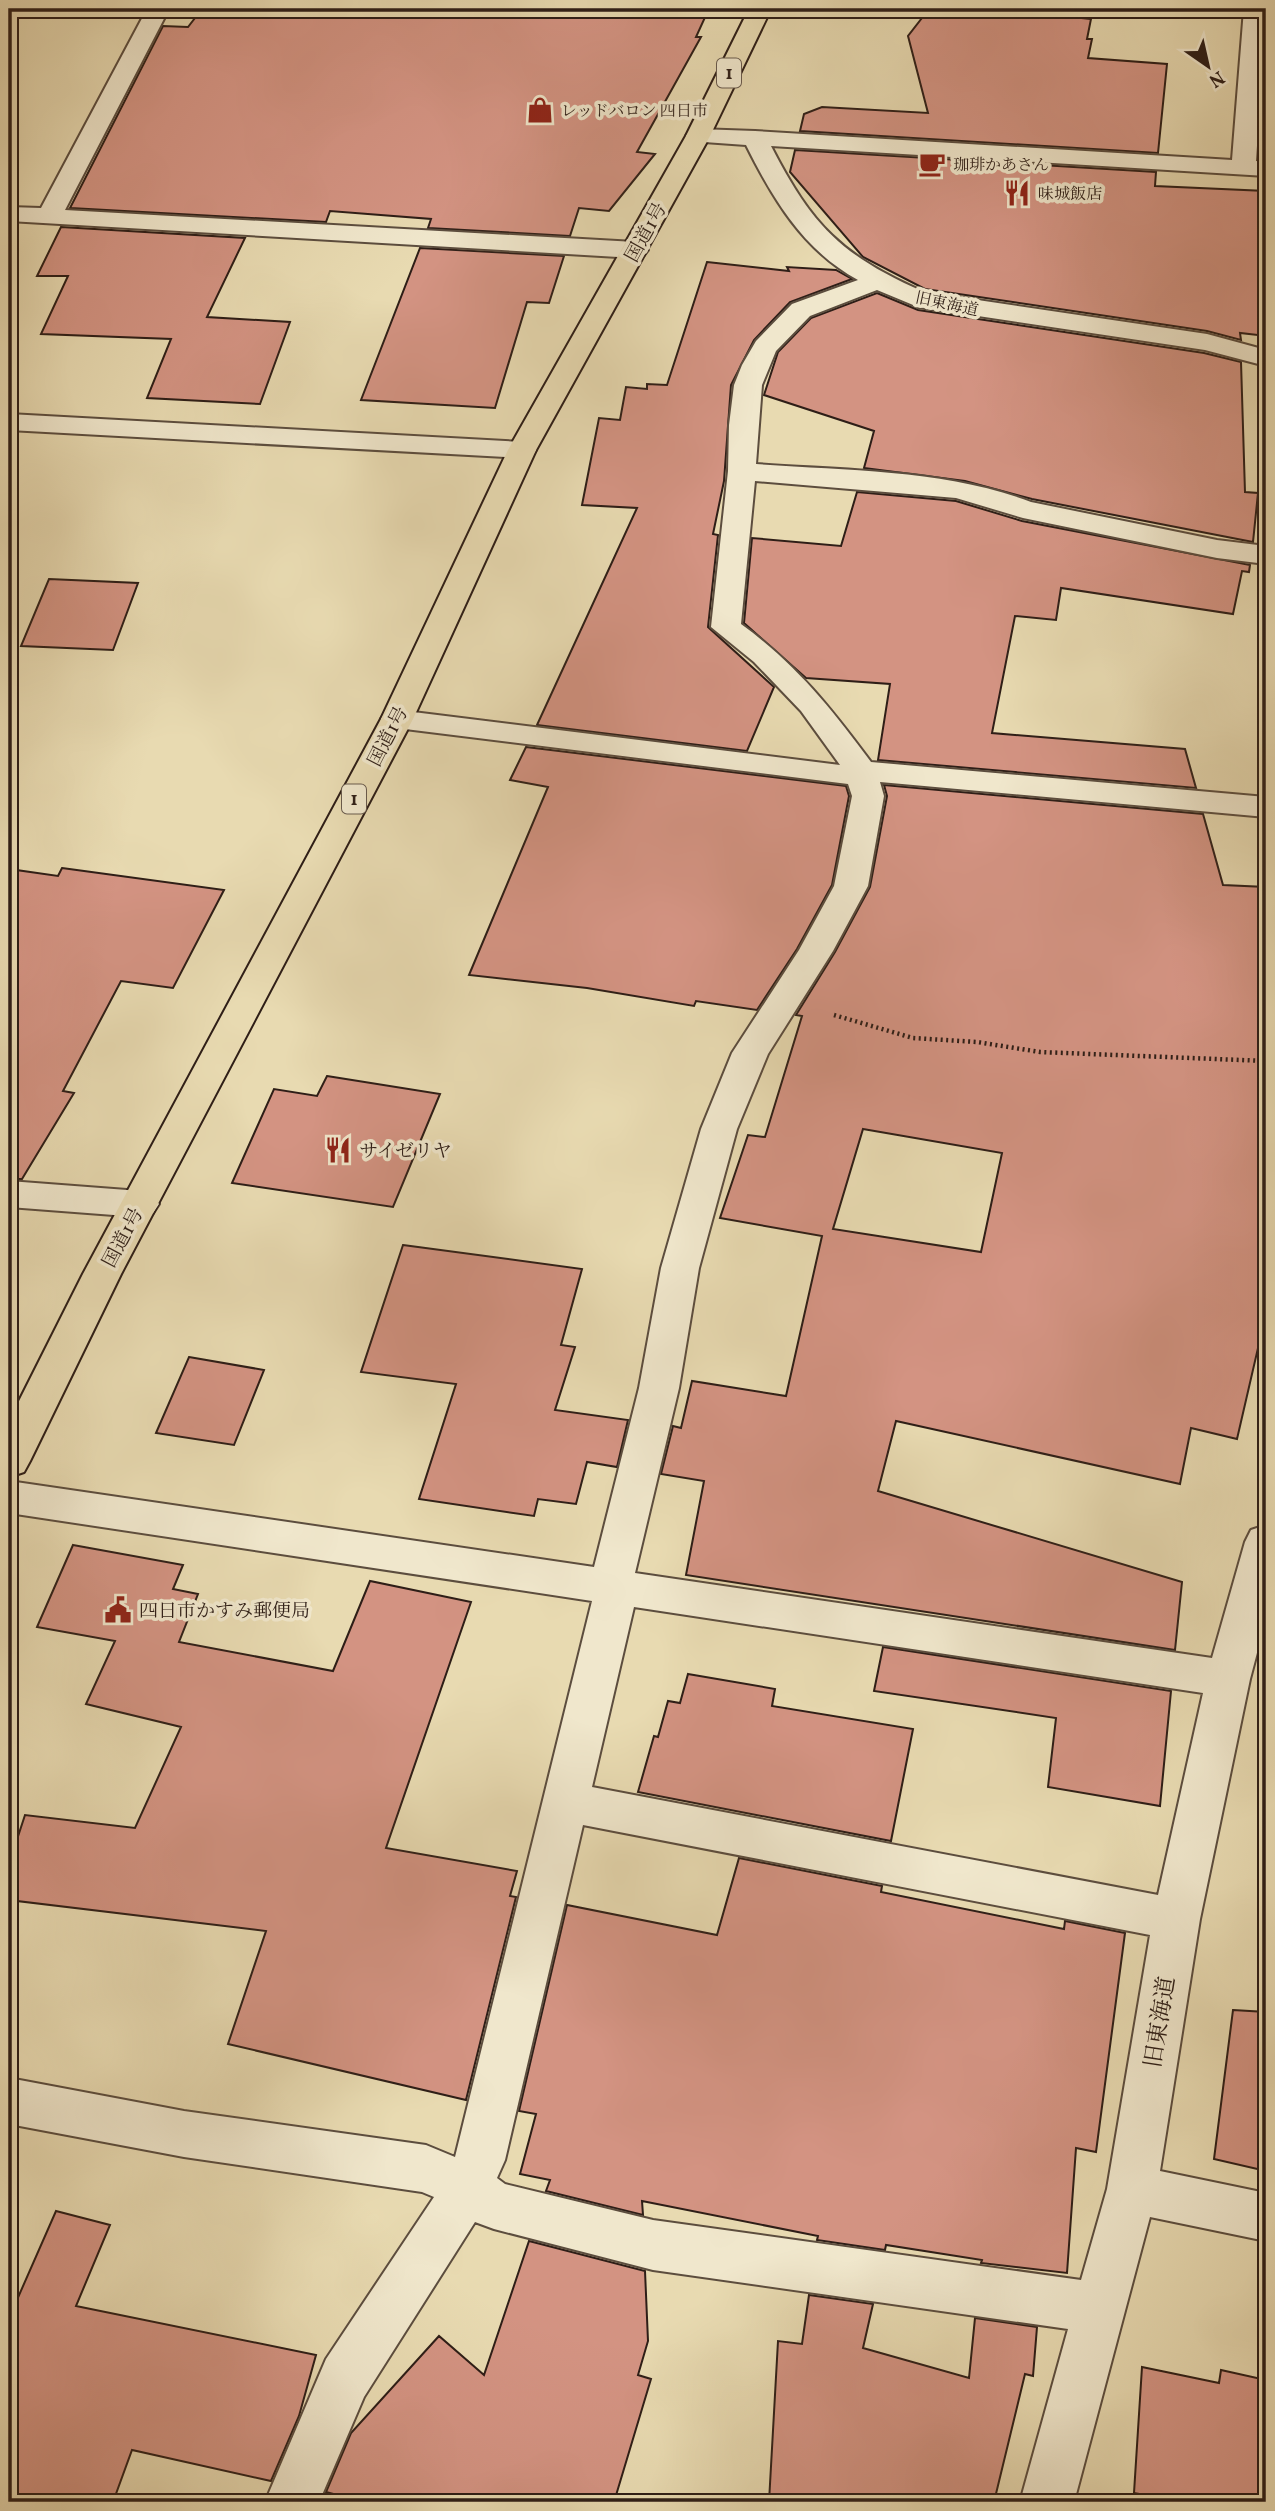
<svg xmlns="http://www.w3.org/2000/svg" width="1275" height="2511" font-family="Vollkorn,'Noto Serif JP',serif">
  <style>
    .building { fill: #d39382; stroke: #2e1e17; stroke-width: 2; fill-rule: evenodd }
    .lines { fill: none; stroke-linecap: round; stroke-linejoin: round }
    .minor-casing { stroke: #5c4d3e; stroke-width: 4 }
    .highway-casing { stroke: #2e1e17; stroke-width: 4 }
    .path { stroke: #2e1e17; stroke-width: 4.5; stroke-dasharray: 2 3.5; stroke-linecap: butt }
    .minor { fill: #f0e7cc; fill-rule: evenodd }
    .highway { fill: #e8dab1; fill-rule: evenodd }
    .labels { text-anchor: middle; stroke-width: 7; stroke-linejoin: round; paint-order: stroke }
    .far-poi-label { font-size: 16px; fill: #2e1e17; stroke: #f0e7cc; text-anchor: start }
    .far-street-label { font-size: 16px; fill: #2e1e17; stroke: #f0e7cc }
    .shield { fill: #f0e7cc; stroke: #685a4d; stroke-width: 2 }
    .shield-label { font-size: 18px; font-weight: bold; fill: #2e1e17 }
    .street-label { font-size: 19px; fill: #2e1e17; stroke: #f0e7cc }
    .poi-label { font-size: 19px; fill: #2e1e17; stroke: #f0e7cc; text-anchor: start }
    .near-street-label { font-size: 23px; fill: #2e1e17; stroke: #f0e7cc }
  </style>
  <rect width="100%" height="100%" fill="#e8dab1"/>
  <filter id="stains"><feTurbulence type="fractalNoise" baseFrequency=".00286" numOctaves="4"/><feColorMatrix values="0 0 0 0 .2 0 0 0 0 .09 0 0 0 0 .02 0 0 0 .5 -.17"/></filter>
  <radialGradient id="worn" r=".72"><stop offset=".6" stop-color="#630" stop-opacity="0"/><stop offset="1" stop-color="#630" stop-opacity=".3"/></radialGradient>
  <!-- building -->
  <path class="building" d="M202,9H660L707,13L696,37H701L637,152L655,154L609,211L579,208L570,236L428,228L431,219L330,211L326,222L70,208L163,26L188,27Z
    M929,9H1034L1053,15L1091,19L1087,39H1092L1088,58L1167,64L1158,153L800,131L804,114L822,107L928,113L908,36Z
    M795,150L1156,172L1155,186L1266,191V336L1240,333L1241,340L1207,331L925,289L863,257L790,172Z
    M61,227L245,238L207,317L290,322L260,404L147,398L171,339L41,334L68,276H37Z
    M420,248L564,256L549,303L527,302L495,408L361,400Z
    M707,262L789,271L787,267L836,270L852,279L790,302L754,340L731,385L724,481L713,534L718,535L708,627L774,687L747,751L537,725L637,508L582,505L599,418L620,420L626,387L647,389V384L667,385Z
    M877,293L918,310L1204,353L1241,362L1245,492L1258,493L1253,542L1032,499L965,481L864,468L874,431L764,395L778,352L811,318Z
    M857,492L956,501L1022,521L1250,565L1249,572L1242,571L1233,614L1061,588L1056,620L1015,616L992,733L1185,749L1196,788L878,760L890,684L806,678L744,623L752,538L841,546Z
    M49,579L138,583L113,650L21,646Z
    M526,747L846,786L849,796L832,885L797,949L757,1010L696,1001L694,1006L587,988L469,975L548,787L510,780Z
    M884,785L1203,814L1223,885L1266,887V1349L1258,1348L1237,1439L1191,1428L1180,1484L896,1421L878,1491L1182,1582L1175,1650L686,1575L704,1481L661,1474L673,1426L681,1428L692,1381L786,1396L822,1236L720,1218L748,1135L765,1137L802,1016L796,1015L835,952L870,887L887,796ZM863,1129L1002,1153L981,1252L833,1229Z
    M62,868L224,890L173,988L121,981L63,1091L74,1093L22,1179H9V869L58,876Z
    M327,1076L440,1094L393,1207L232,1183L274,1089L317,1096Z
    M403,1245L582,1269L561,1345L575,1347L555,1410L628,1420L617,1467L587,1462L576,1504L538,1499L534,1516L419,1499L456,1384L361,1372Z
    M189,1357L264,1370L234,1445L156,1433Z
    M73,1545L183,1565L173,1589L198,1594L179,1642L333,1671L370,1581L471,1602L386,1848L517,1871L510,1896L516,1897L466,2100L228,2044L266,1931L9,1900V1864L25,1815L135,1828L181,1727L86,1704L115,1641L37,1627Z
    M883,1647L1171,1691L1160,1806L1048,1787L1056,1718L874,1691Z
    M688,1674L775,1689L772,1706L913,1729L891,1841L638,1792L654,1736L658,1737L668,1701L680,1703Z
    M739,1858L882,1886L881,1892L1064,1929L1065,1921L1125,1933L1096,2152L1076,2148L1067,2273L981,2263L982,2260L886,2245L885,2250L817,2240L818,2236L642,2201L643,2215L546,2191L550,2180L520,2174L536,2114L519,2111L567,1905L717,1935Z
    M1233,2010L1266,2012V2171L1214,2159Z
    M56,2211L110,2225L76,2306L316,2355L299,2416L271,2481L132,2450L113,2502H9V2318Z
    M529,2241L645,2271L648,2341L638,2375L651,2379L614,2502H334L337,2495L326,2492L351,2433L439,2336L484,2375Z
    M809,2295L873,2304L863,2348L969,2378L975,2318L1037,2327L1033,2376L1025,2374L994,2502H769L778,2341L802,2344Z
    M1142,2367L1219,2383L1221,2370L1266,2380V2502H1182L1134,2493Z"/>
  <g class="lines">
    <!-- minor casing -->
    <g class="minor-casing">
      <path id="minor" d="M147,9H169L65,210L635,242L644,245L648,250L644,255L635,258L9,221V207L41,208Z
        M1244,9H1266L1256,161L1266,162V176L771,146C812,226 842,256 924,292L1207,334L1266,350V366L1205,350L918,307L877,290L810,316L776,351L762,385L756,464C847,471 945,469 1031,502L1217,540L1266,546V564L1217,558L1023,518L956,498L755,481L741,624C796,664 831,708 871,762L1266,797V817L880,782L884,796L868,886L833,951L768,1054L737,1129L699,1268L679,1388L635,1573L1212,1658L1245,1542L1251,1530L1266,1525V1619L1250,1679L1200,1919L1160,2171L1266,2193V2241L1150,2217L1074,2502H1020L1068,2329L653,2270L494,2229L475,2222L364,2397L319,2502H265L326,2359L434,2197L422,2192L184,2157L9,2124V2078L184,2111L426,2145L455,2157L592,1601L9,1513V1481L594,1567L639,1388L661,1268L701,1129L732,1053L799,950L834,886L852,796L848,784L397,728L386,726L381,719L386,712L397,710L840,765L801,711L754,662L711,627L728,471L729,425L734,385L742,365L756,341L792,304L858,280C803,250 773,199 746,145L690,141L686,136L690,131L698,129L755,131L1232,160ZM634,1607L1203,1693L1158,1895L592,1787ZM583,1825L1150,1935L1107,2189L1081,2280L653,2220L505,2184L497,2178L505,2160Z
        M9,414L522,442L532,444L536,450L532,456L522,458L9,430Z
        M9,1181L140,1191L153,1195L159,1204L153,1213L140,1217L9,1207Z"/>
    </g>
    <!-- highway casing -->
    <g class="highway-casing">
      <path id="highway" d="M749,9H771L710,136L536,450L413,719L121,1274L30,1461L24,1472L9,1477V1421L83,1274L381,719L508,450L686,136Z"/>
    </g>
    <!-- path -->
    <path class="path" d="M834,1015L913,1038L977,1042L1040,1052L1266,1061"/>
    <!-- minor -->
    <use href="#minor" class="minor"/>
    <!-- highway -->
    <use href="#highway" class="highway"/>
  </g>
  <!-- icons -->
  <defs>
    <g id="shop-bare" transform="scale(2.1)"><path d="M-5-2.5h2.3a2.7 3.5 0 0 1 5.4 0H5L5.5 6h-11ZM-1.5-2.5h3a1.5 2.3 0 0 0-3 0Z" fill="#8f2418" stroke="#f0e7cc" stroke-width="2.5" paint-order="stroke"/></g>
    <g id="cafe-bare" transform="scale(2.1)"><path d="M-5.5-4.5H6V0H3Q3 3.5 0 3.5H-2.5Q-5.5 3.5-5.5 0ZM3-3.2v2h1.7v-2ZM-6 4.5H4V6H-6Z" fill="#8f2418" stroke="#f0e7cc" stroke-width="2.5" paint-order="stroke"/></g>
    <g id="restaurant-bare" transform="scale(2.1)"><path d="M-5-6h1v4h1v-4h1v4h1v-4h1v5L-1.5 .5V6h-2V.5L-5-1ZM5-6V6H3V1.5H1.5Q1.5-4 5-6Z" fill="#8f2418" stroke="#f0e7cc" stroke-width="2.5" paint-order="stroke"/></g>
    <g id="civic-bare" transform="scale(2.1)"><path d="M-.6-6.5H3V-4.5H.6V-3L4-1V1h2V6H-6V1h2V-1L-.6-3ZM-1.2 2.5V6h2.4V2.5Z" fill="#8f2418" stroke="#f0e7cc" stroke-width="2.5" paint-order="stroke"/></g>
  </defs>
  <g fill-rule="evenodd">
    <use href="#shop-bare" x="540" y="110"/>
    <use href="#cafe-bare" x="932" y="164"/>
    <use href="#restaurant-bare" x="1017" y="193"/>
    <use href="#restaurant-bare" x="338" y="1150"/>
    <use href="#civic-bare" x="118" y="1610"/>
  </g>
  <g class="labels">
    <!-- far-poi labels -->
    <g class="far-poi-label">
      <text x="561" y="116">レッドバロン 四日市</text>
      <text x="953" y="170">珈琲かあさん</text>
      <text x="1038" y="199">味城飯店</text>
    </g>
    <!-- far-street labels -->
    <g class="far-street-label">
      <text transform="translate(947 303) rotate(12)" y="6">旧東海道</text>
    </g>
    <!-- shield labels -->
    <g class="shield">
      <rect x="717" y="58.5" width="24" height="29" rx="5"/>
      <rect x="342" y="784.5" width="24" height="29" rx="5"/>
    </g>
    <g class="shield-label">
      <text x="729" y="79">1</text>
      <text x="354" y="805">1</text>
    </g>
    <!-- street labels -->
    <g class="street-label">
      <text transform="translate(645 232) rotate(-61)" y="7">国道1号</text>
      <text transform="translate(387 736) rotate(-63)" y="7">国道1号</text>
      <text transform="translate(122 1237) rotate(-62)" y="7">国道1号</text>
    </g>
    <!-- poi labels -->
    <g class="poi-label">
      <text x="359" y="1157">サイゼリヤ</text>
      <text x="139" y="1617">四日市かすみ郵便局</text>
    </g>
    <!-- near-street labels -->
    <g class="near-street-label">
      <text transform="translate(1159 2022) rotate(-81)" y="8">旧東海道</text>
    </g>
  </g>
  <!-- margin -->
  <rect width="1275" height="2511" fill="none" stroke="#e8dab1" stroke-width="35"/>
  <rect x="10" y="10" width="1254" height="2490" fill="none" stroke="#2e1e17" stroke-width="3.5"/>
  <rect x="18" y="18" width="1240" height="2476" fill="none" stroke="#2e1e17" stroke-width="2"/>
  <!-- north arrow -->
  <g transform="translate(1208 66) rotate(146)" stroke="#f0e7cc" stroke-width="5" paint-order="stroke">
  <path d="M0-5L12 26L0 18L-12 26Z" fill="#2e1e17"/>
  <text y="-10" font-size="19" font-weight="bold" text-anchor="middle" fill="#2e1e17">N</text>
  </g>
  <rect width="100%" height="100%" filter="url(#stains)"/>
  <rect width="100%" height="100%" fill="url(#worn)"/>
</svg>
